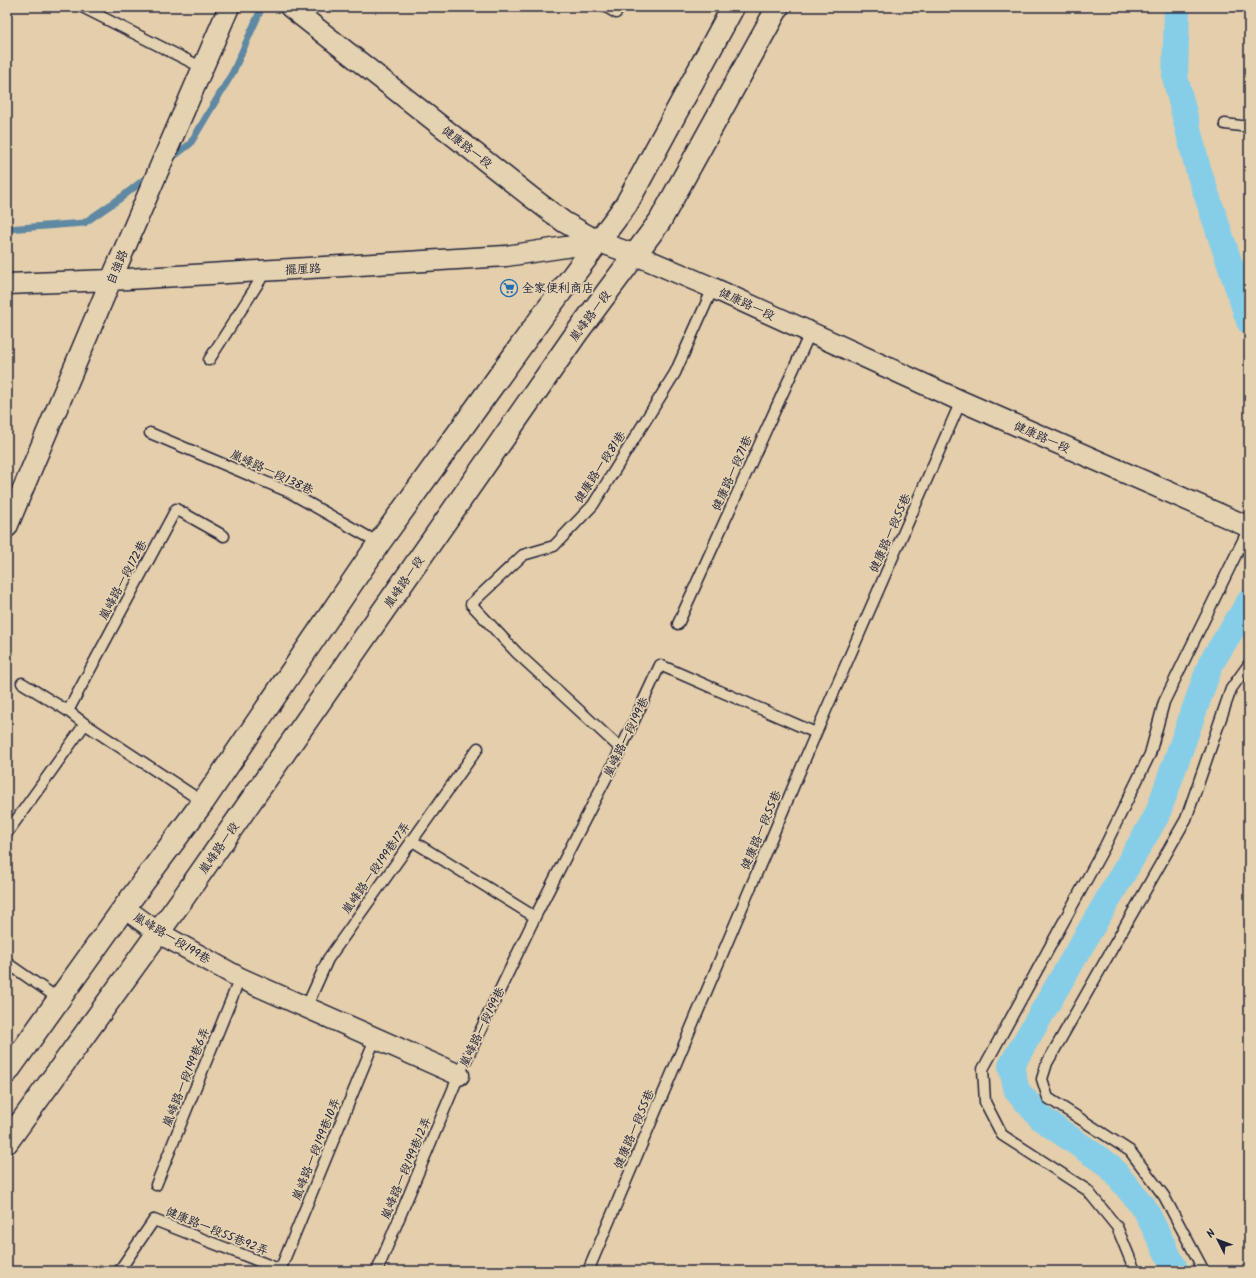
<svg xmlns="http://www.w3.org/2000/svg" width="1256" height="1278" font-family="Kalam,'LXGW WenKai TC',sans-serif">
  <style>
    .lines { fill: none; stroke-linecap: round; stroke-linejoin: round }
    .stream { stroke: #5e89a3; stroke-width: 7 }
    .canal { stroke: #86cee8; stroke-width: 26 }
    .service-casing { stroke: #22223b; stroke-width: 13 }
    .minor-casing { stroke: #22223b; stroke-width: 23 }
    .secondary-casing { stroke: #22223b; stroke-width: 25 }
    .service { stroke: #e4d2b0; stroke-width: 10 }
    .minor { stroke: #e4d2b0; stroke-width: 20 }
    .secondary { stroke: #e4d2b0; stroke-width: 22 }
    .labels { text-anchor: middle; stroke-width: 3.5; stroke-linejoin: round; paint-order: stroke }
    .street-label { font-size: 12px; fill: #22223b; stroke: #e4d2b0 }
    .poi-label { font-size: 12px; fill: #22223b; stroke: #e4d2b0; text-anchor: start }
  </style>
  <rect width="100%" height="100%" fill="#e4ceab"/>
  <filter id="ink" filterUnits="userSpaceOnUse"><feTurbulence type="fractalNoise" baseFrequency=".025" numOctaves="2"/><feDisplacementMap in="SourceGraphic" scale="8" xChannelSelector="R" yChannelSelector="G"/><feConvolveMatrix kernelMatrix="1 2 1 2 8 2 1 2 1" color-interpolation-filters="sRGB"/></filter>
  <g filter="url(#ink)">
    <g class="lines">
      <!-- stream -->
      <path class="stream" d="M169,160L190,144L233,72L262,7
        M7,229L84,223L122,197L151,174"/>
      <!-- canal -->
      <path class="canal" d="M1177,7L1175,77L1198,169L1249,321
        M1176,1271L1145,1209L1110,1166L1042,1119L1017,1091L1011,1066L1157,815L1211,663L1249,602"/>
      <!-- service casing -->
      <g class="service-casing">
        <path id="service" d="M82,7L203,68
          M606,7L616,13L620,7
          M1225,124L1249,127
          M209,360L266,271
          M150,433L289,492L379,543
          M678,624L810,333
          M22,683L68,711L85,724L203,802
          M68,711L176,509L224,536
          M621,749L517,653L471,604L523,555L554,546L593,505L675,373L713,288
          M7,833L85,724
          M411,840L535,917
          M7,963L59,999
          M306,1008L328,959L478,748
          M156,1185L240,978
          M280,1270L375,1039
          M119,1271L154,1220L284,1271
          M377,1271L459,1075L535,917L621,749L660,665L816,733
          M588,1271L816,733L961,401
          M1135,1271L1117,1227L1087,1190L1002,1135L985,1102L983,1069L1105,846L1150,754L1164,702L1249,528
          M1204,1271L1164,1196L1130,1151L1048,1098L1042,1079L1047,1063L1186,819L1231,689L1249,664"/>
      </g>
      <!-- minor casing -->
      <g class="minor-casing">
        <path id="minor" d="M290,7L531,197L564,222L599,242L636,255L713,288L961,401L1249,527
          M7,284L111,280L506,256L599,242
          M7,527L111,280L229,7
          M124,908L159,933L240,978L459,1075"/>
      </g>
      <!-- secondary casing -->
      <g class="secondary-casing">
        <path id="secondary" d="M7,1072L124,908L203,802L379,543L544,314L626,205L733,7
          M7,1142L181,901L576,334L660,221L778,7"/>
      </g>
      <!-- service -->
      <use href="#service" class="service"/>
      <!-- minor -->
      <use href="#minor" class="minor"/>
      <!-- secondary -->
      <use href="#secondary" class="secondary"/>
    </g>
  </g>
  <!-- icons -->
  <defs>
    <g id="supermarket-ring" transform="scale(0.9)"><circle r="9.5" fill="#e4d2b0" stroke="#1f6fb2" stroke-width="1.5"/><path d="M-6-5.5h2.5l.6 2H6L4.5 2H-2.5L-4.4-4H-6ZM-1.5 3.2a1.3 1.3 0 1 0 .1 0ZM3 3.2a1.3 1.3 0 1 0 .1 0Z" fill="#1f6fb2"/></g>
  </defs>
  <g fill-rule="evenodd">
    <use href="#supermarket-ring" x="509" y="288"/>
  </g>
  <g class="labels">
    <!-- street labels -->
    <g class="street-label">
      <text transform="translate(467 147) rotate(38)" y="4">健康路一段</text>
      <text transform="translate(117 267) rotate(-67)" y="4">自強路</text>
      <text transform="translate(303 269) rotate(-3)" y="4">擺厘路</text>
      <text transform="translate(747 304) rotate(25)" y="4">健康路一段</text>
      <text transform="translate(590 316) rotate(-53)" y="4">嵐峰路一段</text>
      <text transform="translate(1042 437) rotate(24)" y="4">健康路一段</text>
      <text transform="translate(600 467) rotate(-57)" y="4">健康路一段81巷</text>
      <text transform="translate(272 472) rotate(25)" y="4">嵐峰路一段138巷</text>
      <text transform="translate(732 473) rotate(-66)" y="4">健康路一段71巷</text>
      <text transform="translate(890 533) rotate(-66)" y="4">健康路一段55巷</text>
      <text transform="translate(123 580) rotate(-62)" y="4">嵐峰路一段172巷</text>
      <text transform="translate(404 582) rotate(-55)" y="4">嵐峰路一段</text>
      <text transform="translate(626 737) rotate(-64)" y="4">嵐峰路一段199巷</text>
      <text transform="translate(761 830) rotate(-67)" y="4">健康路一段55巷</text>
      <text transform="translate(219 848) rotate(-55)" y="4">嵐峰路一段</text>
      <text transform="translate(376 868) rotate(-55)" y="4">嵐峰路一段199巷17弄</text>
      <text transform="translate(172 938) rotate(31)" y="4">嵐峰路一段199巷</text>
      <text transform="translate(482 1027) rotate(-64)" y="4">嵐峰路一段199巷</text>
      <text transform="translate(186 1077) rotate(-68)" y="4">嵐峰路一段199巷6弄</text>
      <text transform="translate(634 1129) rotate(-67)" y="4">健康路一段55巷</text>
      <text transform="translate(316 1149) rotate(-68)" y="4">嵐峰路一段199巷10弄</text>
      <text transform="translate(406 1168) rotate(-67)" y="4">嵐峰路一段199巷12弄</text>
      <text transform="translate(217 1231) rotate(22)" y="4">健康路一段55巷92弄</text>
    </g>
    <!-- poi labels -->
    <g class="poi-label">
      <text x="522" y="292">全家便利商店</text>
    </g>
  </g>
  <!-- margin -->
  <rect width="1256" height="1278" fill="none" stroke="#e4d2b0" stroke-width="24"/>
  <rect x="12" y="12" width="1232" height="1254" fill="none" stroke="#22223b" stroke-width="1.5" filter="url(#ink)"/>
  <!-- north arrow -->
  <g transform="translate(1218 1240) rotate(312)" stroke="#e4d2b0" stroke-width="3" paint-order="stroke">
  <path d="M0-3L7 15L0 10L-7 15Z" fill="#22223b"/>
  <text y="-6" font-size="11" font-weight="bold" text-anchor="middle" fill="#22223b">N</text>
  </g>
</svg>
